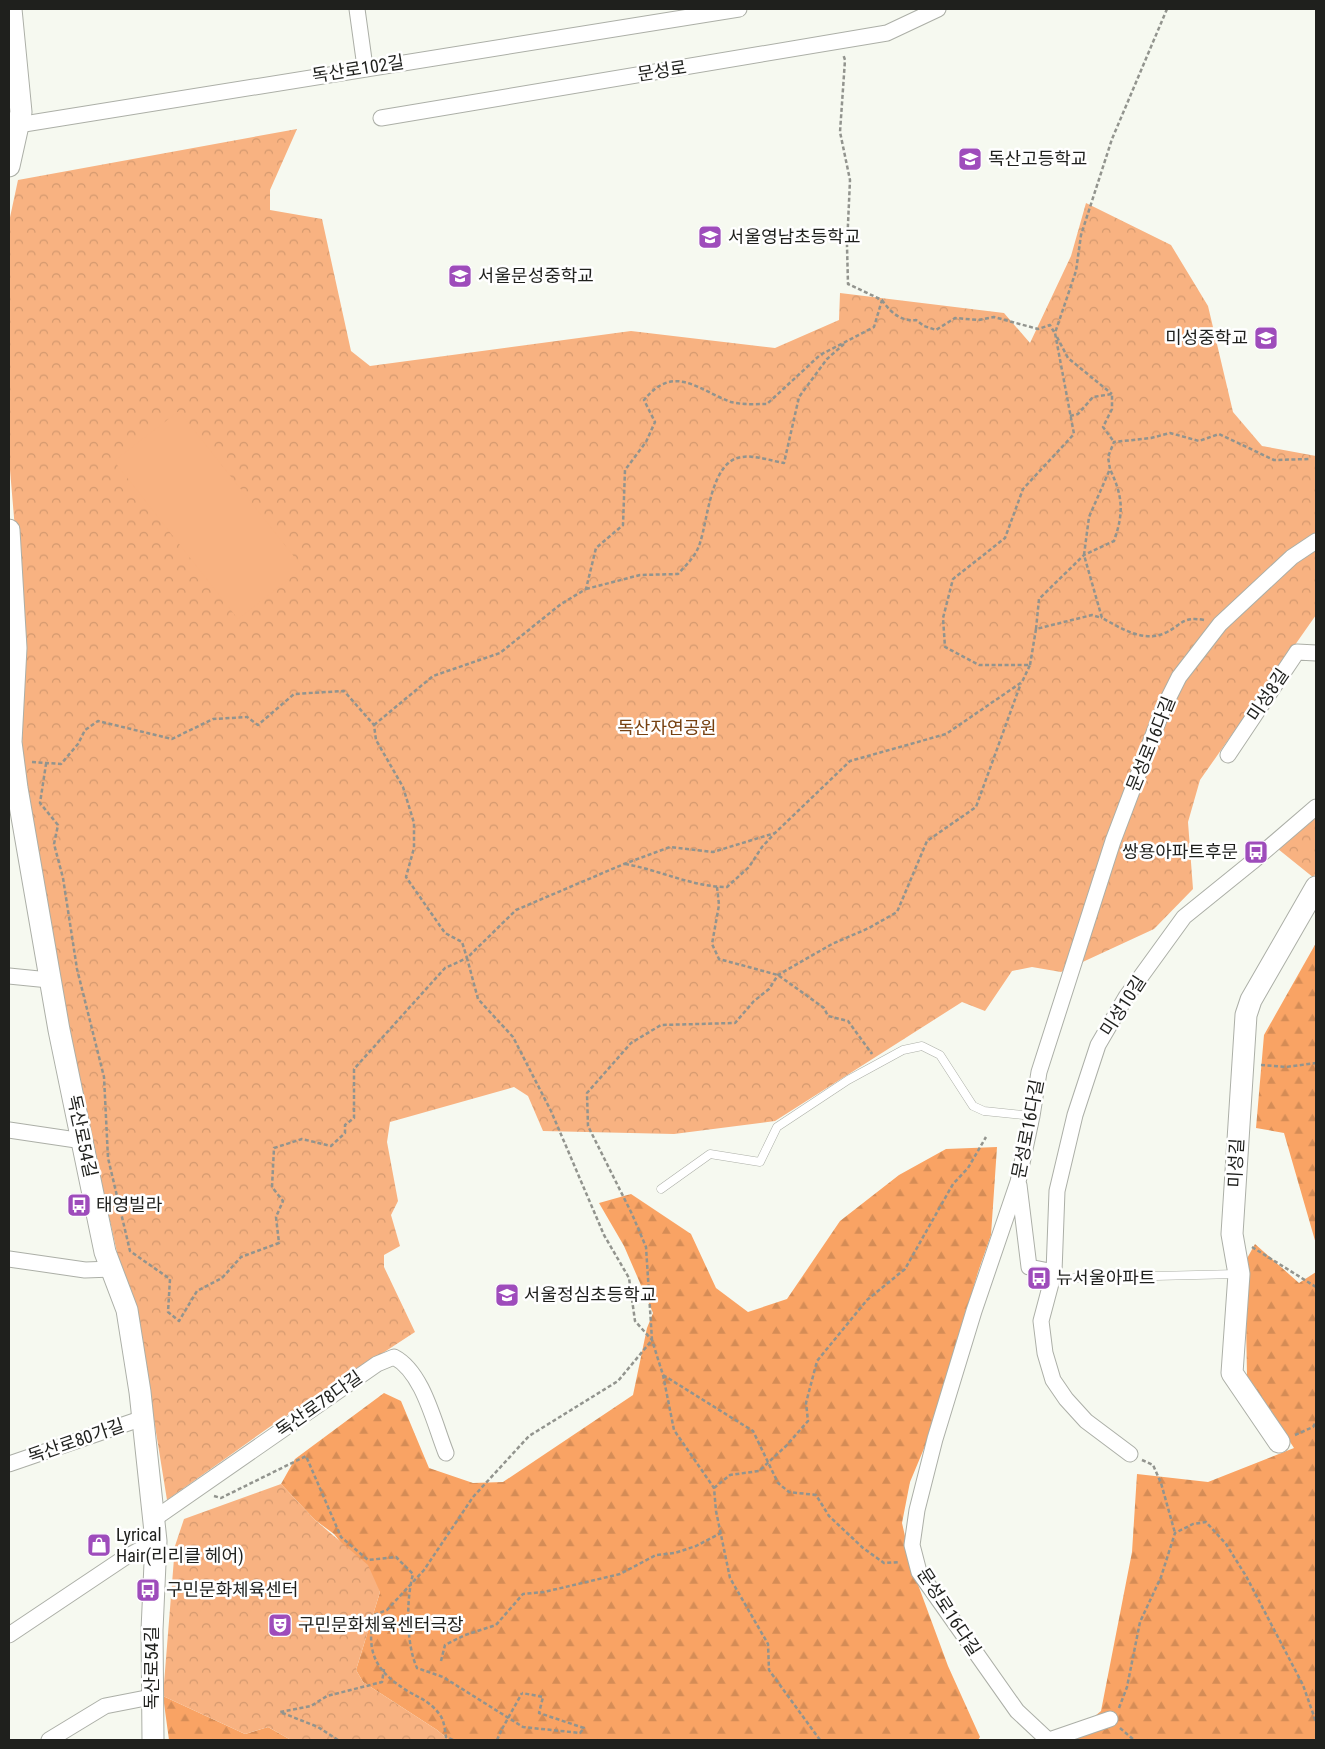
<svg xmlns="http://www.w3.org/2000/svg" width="1325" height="1749" font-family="'Roboto Condensed','Noto Sans KR',sans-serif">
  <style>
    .forest { fill: url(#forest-firs) }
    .park { fill: url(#park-crowns) }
    .pitch { fill: #f8b281 }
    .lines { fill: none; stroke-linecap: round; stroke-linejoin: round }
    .lane-casing { stroke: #acafa7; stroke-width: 9 }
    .street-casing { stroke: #acafa7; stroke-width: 17 }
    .secondary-casing { stroke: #acafa7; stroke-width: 23 }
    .path { stroke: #92948e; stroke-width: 2.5; stroke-dasharray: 4 2.5; stroke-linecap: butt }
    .lane { stroke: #fff; stroke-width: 8 }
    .street { stroke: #fff; stroke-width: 15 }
    .secondary { stroke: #fff; stroke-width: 21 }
    .path-bridge { stroke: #92948e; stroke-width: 2.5; stroke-dasharray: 4 2.5; stroke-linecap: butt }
    .labels { text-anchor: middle; stroke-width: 5; stroke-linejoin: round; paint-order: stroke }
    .street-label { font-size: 18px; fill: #1f201d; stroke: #fff }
    .poi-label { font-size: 18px; fill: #1f201d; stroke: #fff; text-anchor: start }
    .park-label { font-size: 18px; fill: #764010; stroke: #fff }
  </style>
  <defs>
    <pattern id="forest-firs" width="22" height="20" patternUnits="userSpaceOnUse" patternTransform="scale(1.25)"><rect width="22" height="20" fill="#f9a364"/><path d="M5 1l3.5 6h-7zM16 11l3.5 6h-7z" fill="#d58c56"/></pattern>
    <pattern id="park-crowns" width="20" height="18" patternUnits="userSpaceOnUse" patternTransform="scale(1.25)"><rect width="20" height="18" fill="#f8b281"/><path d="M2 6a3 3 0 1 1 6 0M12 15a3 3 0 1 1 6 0" fill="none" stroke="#d4996f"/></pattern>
  </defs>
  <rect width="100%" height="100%" fill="#f6f9f0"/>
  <!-- forest -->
  <path class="forest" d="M1316,943V1244L1284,1133L1256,1128L1264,1035Z
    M997,1147L991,1235L978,1272L933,1427L910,1482L902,1523L913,1571L948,1666L980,1737L978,1740H449L437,1730L363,1682L356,1670L380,1592L334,1534L315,1520L281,1484L295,1459L384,1393L401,1401L429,1468L473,1483L503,1482L633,1395L647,1328L653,1313L624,1246L599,1203L631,1194L691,1234L716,1288L748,1312L787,1299L840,1221L899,1175L946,1149Z
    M1255,1244L1299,1283L1316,1272V1740H1066L1101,1711L1132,1552L1137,1474L1208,1482L1294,1448L1247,1376L1245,1262Z
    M163,1696L245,1734L268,1727L291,1740H169Z"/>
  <!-- park -->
  <path class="park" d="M297,129L270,190V210L322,219L351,351L370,366L631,331L775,348L839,320L840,293L1004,313L1030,343L1071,256L1086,203L1171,245L1208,306L1233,412L1262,446L1316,456V615L1200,780L1188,822L1193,889L1154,929L1061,972L1032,967L1012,971L985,1011L962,1002L775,1121L674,1134L543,1131L528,1096L514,1087L390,1122L387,1142L398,1201L391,1215L400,1246L384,1255V1267L415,1332L271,1426L167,1500L137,1315L120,1266L65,1019L32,824L22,750L24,636L9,458V222L18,180Z
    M1316,818V870L1314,878L1278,849L1299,828Z
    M281,1484L315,1520L368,1565L380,1592L356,1670L363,1682L437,1730L449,1740H291L268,1727L245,1734L163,1696L175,1546L184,1519Z"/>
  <!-- pitch -->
  <path class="pitch" d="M179,411L303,568L238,619L114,461Z"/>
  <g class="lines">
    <!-- lane casing -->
    <g class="lane-casing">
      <path id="lane" d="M661,1189L710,1154L760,1162L777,1127L848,1080L903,1050L922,1046L940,1055L973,1106L984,1111L1032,1116
        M1074,1278L1237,1274"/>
    </g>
    <!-- street casing -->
    <g class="street-casing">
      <path id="street" d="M357,9L365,67
        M381,118L887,33L938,9
        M18,125L739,9
        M1228,755L1297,652L1316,653
        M9,976L49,980
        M9,1130L83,1141
        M1019,1185L1029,1267L1054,1272
        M9,1259L85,1270L112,1269
        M1130,1454L1086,1421L1066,1399L1053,1380L1045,1353L1041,1321L1054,1272L1057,1191L1075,1115L1098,1045L1126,997L1184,917L1252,862L1316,807
        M9,1464L143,1418
        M154,1519L377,1364L394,1357C423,1372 434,1423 446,1453
        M9,1635L124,1558L156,1541
        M49,1740L105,1706L151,1697
        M1048,1740L1017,1711L919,1572L912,1545L917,1510L935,1439L974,1311L1018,1182L1032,1116L1039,1072L1113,841L1163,709L1179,677L1220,624L1292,557L1316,541
        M1051,1740H1049L1110,1719"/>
    </g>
    <!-- secondary casing -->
    <g class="secondary-casing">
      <path id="secondary" d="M9,166L21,112L11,9
        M9,530L16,648L11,742L17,788L59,1030L105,1252L127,1310L140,1392L156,1541L152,1630L153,1740
        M1279,1442L1232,1373L1239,1274L1232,1234L1246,1015L1251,1000L1316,887"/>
    </g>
    <!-- path -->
    <path class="path" d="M882,300C890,312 901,322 916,320L924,326L936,330L955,318L979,320L994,317L1038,329L1050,325L1054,332
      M1057,337L1068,358L1112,394
      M1070,416L1078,414L1093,397L1112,394V409L1103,427L1114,442
      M586,589L640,575L678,574C687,564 696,556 700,543C708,519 711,460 742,457C755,455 772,461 784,463L799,397L827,359L844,344
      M1204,620C1182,616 1182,625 1165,633C1143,643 1121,628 1102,618L1084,555L1089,517L1110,469L1108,457L1114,442L1151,438L1170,433L1199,441L1219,434L1274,460L1310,459
      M1036,629L1039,599L1084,555L1114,541C1124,512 1123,497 1110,469
      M1030,665L1036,629L1092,615L1102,618
      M374,725L433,676L500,653L561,604L586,589L596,548L623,525L625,470L646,442L655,422L644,400C674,363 698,390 731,402C742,405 756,404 767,404L820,355L874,327L882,300L848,284L847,246L850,180L840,132L845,60L843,54
      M32,762L61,764L78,744L85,730L98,721L172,739L213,719L247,717L258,725L294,694L344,691L374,725L376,740L403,787L414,823V848L406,877L445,933L462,942L467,958L445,968L354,1069V1118L345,1125V1133L331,1146L302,1139L274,1148L272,1187L283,1201L276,1217L279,1243L241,1257L222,1278L197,1291L179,1321L168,1312L170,1279L130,1251L108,1158L104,1077L77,969L63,878L54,844L58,825L40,803L46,764
      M625,864C660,870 692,887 727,887L749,867L762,847L774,834
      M717,887L719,905L712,944L719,959L778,975L824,1008L828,1016L848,1021L872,1054
      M1261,1065L1286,1067L1316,1063
      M1252,1247L1316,1287
      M663,1375L753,1431L778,1483L789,1492L816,1495L829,1516L863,1548L884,1563L900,1562
      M1295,1435L1313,1427L1316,1422
      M1142,1460L1153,1465L1161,1483L1175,1533
      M714,1488L730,1475L759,1471L786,1446L808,1421L806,1403L817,1361L867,1300L905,1269L953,1184L968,1168L986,1137
      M214,1496L221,1498L306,1456L341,1537L368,1560L396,1557L413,1574C406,1600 406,1644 417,1668L443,1677L523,1727L580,1733L584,1728L539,1713L543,1697L522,1693
      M441,1661L445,1645L465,1635L496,1625L523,1594L544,1592L620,1574L656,1555L675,1553L696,1546L721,1533
      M1119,1708L1127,1687L1140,1622L1161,1577L1175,1533L1193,1524L1206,1522L1226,1544L1246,1576L1303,1685L1316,1722
      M1120,1728L1134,1740
      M338,1740L318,1727L280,1712L311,1706L327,1696L382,1682L384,1669
      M453,1740L446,1737C445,1730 444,1720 440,1715C430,1701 419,1698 406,1690C374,1670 366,1650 374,1615L387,1610L424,1570L473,1497L529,1436L618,1381L652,1340L646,1247L632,1214L588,1126L587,1093L631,1043L661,1025L735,1023L754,1001L769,989L778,975L832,944L869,928L897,912L927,841L976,807L1021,683
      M497,1740L502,1729
      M820,1740L769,1670L768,1644L730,1578L716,1511L714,1488L674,1430L663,1375L652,1340L635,1321L629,1278L604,1235L551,1111L513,1037L478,999L467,958L516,910L624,864L670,847L713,852L775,833L850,761L946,734L1022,682L1030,665H979L945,647L943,618L953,579L1005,538L1023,489L1074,434L1055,333L1076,271L1081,235L1112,139L1167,9"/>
    <!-- lane -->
    <use href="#lane" class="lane"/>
    <!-- street -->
    <use href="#street" class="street"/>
    <!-- secondary -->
    <use href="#secondary" class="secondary"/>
    <!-- path-bridge -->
    <path class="path-bridge" d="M502,1729L522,1693"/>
  </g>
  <!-- icons -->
  <defs>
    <g id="school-square" transform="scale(1.25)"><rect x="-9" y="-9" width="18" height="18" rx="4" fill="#9e4cbb" stroke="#fff"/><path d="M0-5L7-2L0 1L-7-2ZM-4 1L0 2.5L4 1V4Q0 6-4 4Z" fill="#fff"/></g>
    <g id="bus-square" transform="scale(1.25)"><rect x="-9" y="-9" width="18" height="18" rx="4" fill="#9e4cbb" stroke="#fff"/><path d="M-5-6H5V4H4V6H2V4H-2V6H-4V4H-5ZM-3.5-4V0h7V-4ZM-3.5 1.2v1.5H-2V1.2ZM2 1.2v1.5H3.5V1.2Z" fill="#fff"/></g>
    <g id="shop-square" transform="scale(1.25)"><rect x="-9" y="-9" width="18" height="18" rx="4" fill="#9e4cbb" stroke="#fff"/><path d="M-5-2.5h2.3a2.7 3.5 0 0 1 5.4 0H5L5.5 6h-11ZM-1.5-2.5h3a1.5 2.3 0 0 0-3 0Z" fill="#fff"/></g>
    <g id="theatre-square" transform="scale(1.25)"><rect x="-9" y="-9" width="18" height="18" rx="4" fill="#9e4cbb" stroke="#fff"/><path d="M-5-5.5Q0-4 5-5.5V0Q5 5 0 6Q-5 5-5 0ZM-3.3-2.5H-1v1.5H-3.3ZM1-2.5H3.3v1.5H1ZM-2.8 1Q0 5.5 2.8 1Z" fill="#fff"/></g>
  </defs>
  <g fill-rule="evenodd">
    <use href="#school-square" x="970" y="159"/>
    <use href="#school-square" x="710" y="237"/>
    <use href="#school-square" x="460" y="276"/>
    <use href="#school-square" x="1266" y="338"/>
    <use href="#bus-square" x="1256" y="852"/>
    <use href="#bus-square" x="79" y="1205"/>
    <use href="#bus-square" x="1039" y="1278"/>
    <use href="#school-square" x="507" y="1295"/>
    <use href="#shop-square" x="99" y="1545"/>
    <use href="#bus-square" x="148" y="1590"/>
    <use href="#theatre-square" x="280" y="1625"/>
  </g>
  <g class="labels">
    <!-- street labels -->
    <g class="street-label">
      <text transform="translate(358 69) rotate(-9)" y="6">독산로102길</text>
      <text transform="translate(662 71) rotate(-9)" y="6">문성로</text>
      <text transform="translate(1268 695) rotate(-56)" y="6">미성8길</text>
      <text transform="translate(1151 744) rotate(-68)" y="6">문성로16다길</text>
      <text transform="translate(1123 1006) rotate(-57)" y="6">미성10길</text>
      <text transform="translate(1028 1129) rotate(-79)" y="6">문성로16다길</text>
      <text transform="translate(82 1136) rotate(78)" y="6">독산로54길</text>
      <text transform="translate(1236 1163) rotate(-87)" y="6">미성길</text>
      <text transform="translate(319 1404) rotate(-35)" y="6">독산로78다길</text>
      <text transform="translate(76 1441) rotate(-19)" y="6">독산로80가길</text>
      <text transform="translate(949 1612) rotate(57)" y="6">문성로16다길</text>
      <text transform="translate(152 1668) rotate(-90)" y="6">독산로54길</text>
    </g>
    <!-- poi labels -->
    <g class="poi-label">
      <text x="988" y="165">독산고등학교</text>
      <text x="728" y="243">서울영남초등학교</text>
      <text x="478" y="282">서울문성중학교</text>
      <text x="1248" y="344" text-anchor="end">미성중학교</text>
      <text x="1238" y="858" text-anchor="end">쌍용아파트후문</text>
      <text x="96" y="1211">태영빌라</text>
      <text x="1056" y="1284">뉴서울아파트</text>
      <text x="524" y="1301">서울정심초등학교</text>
      <text x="116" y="1541">Lyrical<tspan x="116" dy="21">Hair(리리클 헤어)</tspan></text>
      <text x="166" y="1596">구민문화체육센터</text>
      <text x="298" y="1631">구민문화체육센터극장</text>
    </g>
    <!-- park labels -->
    <g class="park-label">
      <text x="667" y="734">독산자연공원</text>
    </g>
  </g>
  <!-- border -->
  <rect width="1325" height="1749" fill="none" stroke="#1f201d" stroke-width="20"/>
</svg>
